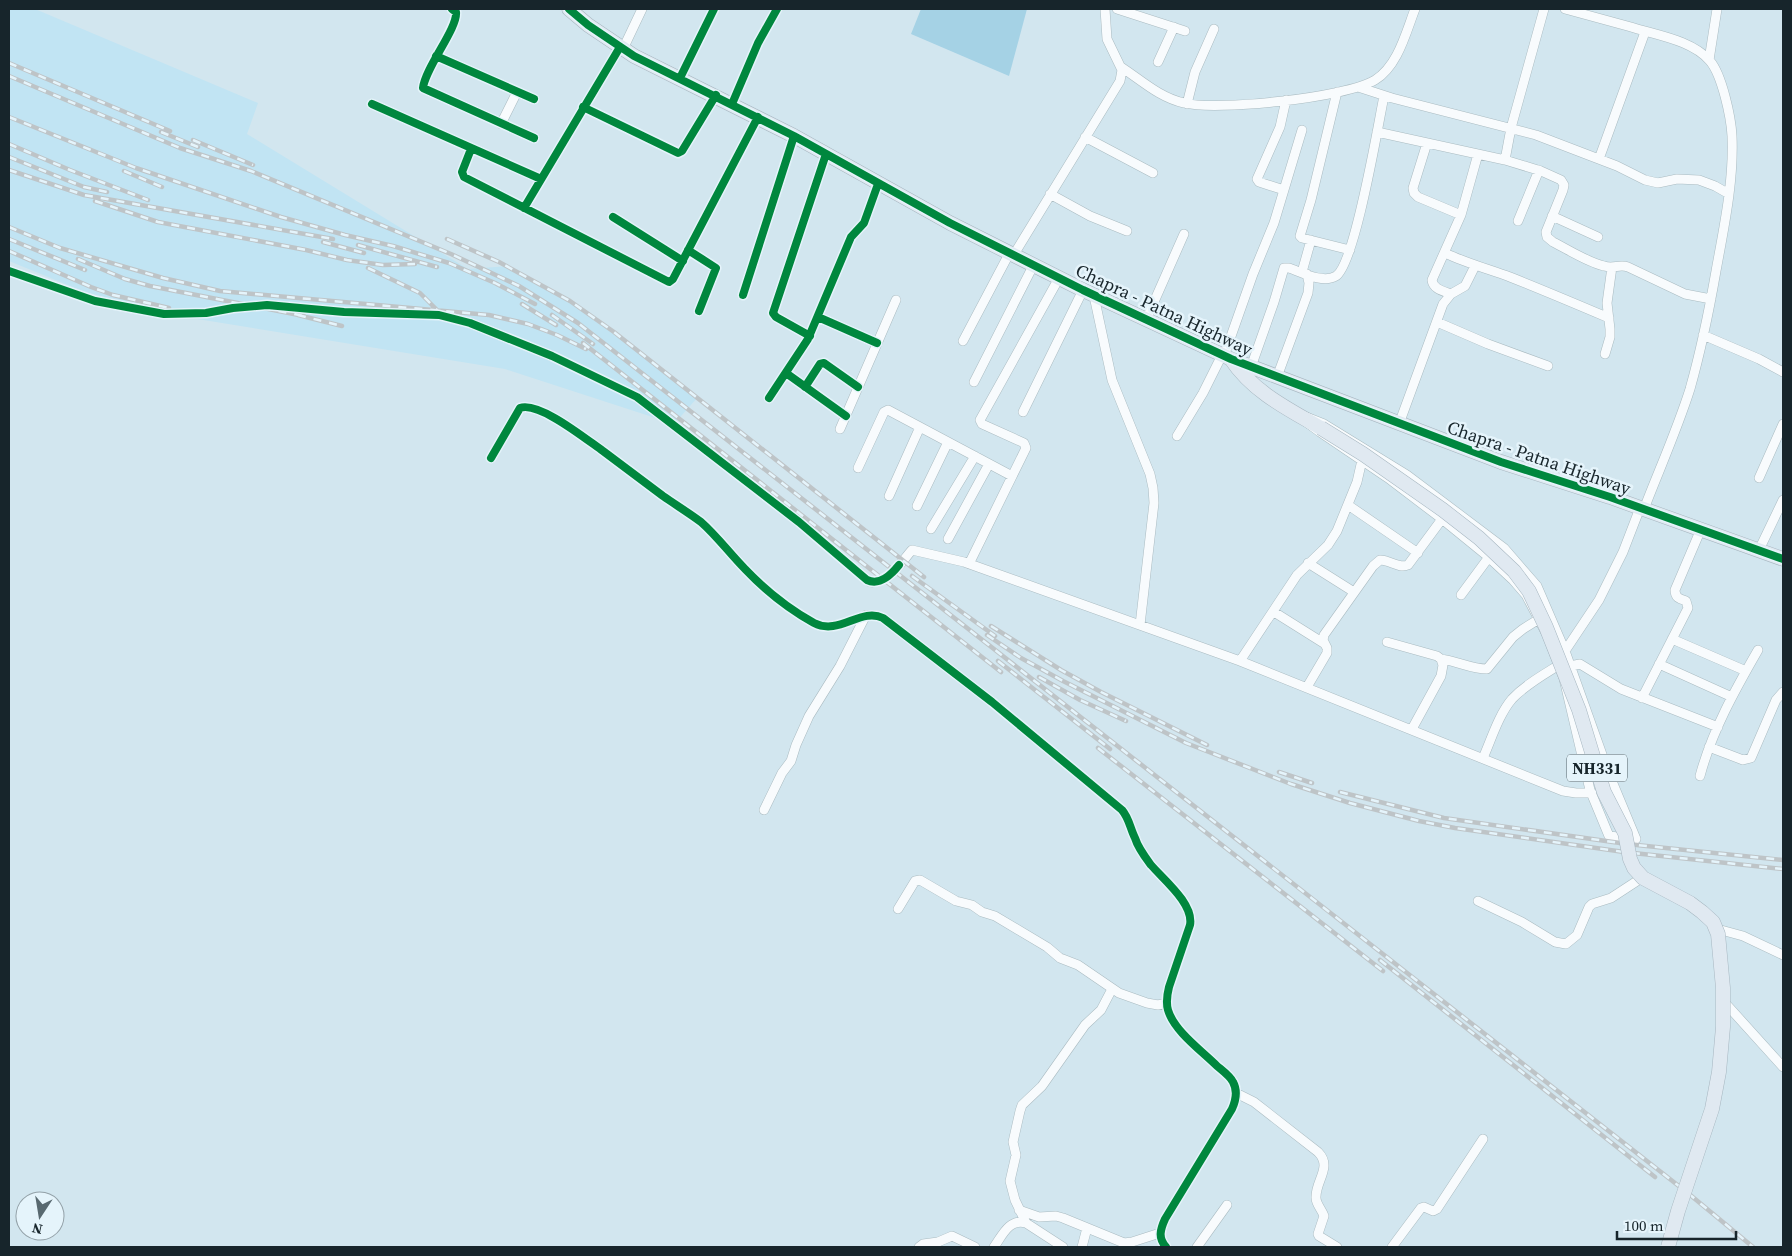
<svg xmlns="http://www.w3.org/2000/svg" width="1792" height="1256" font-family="'Source Serif 4',serif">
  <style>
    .built { fill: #c1e4f3 }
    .green { fill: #a5d2e5 }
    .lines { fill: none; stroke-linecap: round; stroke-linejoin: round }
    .minor-casing { stroke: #aabbc1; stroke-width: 10 }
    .highway-casing { stroke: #a7b7c1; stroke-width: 15 }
    .minor { stroke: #f8fbfd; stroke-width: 9 }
    .highway { stroke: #e0e9f1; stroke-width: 14 }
    .rail-casing { stroke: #bec4c7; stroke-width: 4.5 }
    .rail { stroke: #e5f4fb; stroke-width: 2.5; stroke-dasharray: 8; stroke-linecap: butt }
    .highway-bridge-casing { stroke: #a7b7c1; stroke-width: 15; stroke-linecap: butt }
    .highway-bridge { stroke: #e0e9f1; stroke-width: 14 }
    .cycleway-casing { stroke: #e5f4fb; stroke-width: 11 }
    .cycleway { stroke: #00873e; stroke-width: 8 }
    .labels { text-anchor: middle; stroke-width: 5; stroke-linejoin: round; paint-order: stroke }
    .shield { fill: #e5f4fb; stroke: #556369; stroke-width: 1 }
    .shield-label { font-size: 16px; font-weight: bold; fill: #17252b }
    .street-label { font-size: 18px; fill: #17252b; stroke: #e5f4fb }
  </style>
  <rect width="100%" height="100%" fill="#d2e6ef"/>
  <!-- built -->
  <path class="built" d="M9,9H35L258,103L247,134L468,269L509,266L576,306L698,397L674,424L505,369L185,317L85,292L9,261Z"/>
  <!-- green -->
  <path class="green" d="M921,9H1027L1009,76L911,34Z"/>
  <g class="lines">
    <!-- minor casing -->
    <g class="minor-casing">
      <path id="minor" d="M452,9L456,12C458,28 425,68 423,88L534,138
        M1117,9L1185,31
        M1565,9C1587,15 1609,21 1631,27C1656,35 1692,40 1710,61C1722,75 1731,117 1732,136C1734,181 1724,227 1716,271C1709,311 1701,350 1690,389C1677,430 1659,470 1644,509
        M623,49L642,9
        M436,56L534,99
        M1709,60L1717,9
        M1158,62L1174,27
        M1121,67C1141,80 1160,98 1184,103C1217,111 1345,98 1375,80C1398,66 1406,32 1415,9
        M680,78L714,9
        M1358,87L1392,98L1536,135L1617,166L1645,180L1658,183L1677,179L1699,180L1715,186L1729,194
        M1337,92L1311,200L1300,236L1302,238L1350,250
        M372,104L541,179
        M732,104L758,43L777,9
        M1187,104L1195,72L1214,29
        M583,107L678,153L682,151L716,95
        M501,124L517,92
        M1377,132L1505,160L1541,171L1561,180L1564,185L1563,190L1546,232L1547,237L1553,242C1569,250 1587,262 1604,266C1613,269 1620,264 1628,267L1685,294L1711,299
        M1085,137L1153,173
        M1427,143L1413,188L1414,193L1418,197L1461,215
        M471,149L462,172L464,177L669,282L673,279L758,117
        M1599,159L1645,32
        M1505,160L1511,128L1544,9
        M1284,190L1259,182L1257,179L1280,127L1286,100
        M1050,194L1090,216L1127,231
        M524,208L620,47
        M1552,216L1598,237
        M613,217L683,261
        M1518,221L1539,170
        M688,250L716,268L699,311
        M1445,253C1466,263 1488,269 1510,277C1543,290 1576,304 1609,318
        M1013,256L1120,81L1122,70L1107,39L1105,9
        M9,271L95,301L164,314L206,313L233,308L267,305L344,312L439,315L470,323L552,356L637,397L799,522L870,582C889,584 901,562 912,550L964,562L1240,661L1563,791L1576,793H1592
        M1302,272L1311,240
        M1451,294C1443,291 1433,289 1432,280L1461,215L1478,154
        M743,295L794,136
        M1094,296L1112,380L1150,474L1153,488L1154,503L1140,625
        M818,317L877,343
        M1146,320L1184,234
        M1437,322L1488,344L1548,366
        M1703,335L1759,359L1783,372
        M810,336L776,317L773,313L826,154
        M963,341L1009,254
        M1605,354L1610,337V329L1607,303L1612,267
        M1224,356L1253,274L1274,223L1302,130
        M1251,367L1274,302L1284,268H1289C1301,272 1323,284 1336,276C1355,264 1378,125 1384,96
        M786,373L846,416
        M1277,377L1308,293L1309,283L1307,274
        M974,382L1033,266
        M805,387L820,364L824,363L858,387
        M769,398L808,339L851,237L864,223L878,184
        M1291,411L1324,424L1407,475L1504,548L1537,586L1565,651L1609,774L1636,839L1609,836L1590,790L1564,679L1547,635L1526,595L1513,580L1485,554L1442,519L1388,478L1320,432Z
        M1023,412L1083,290
        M1399,424L1443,304L1451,294L1465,286L1475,266
        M840,429L896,300
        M1177,436L1203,393L1222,355
        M491,458L520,408C539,401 587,440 603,451C623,466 643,481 663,496C676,505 689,513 701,522C717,536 730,554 745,569C765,590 789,609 814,623C839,636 861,607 883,618L992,702L1122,810C1129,818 1130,828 1135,838C1138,848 1145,857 1151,865C1164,880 1194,904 1190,925L1169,987C1167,995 1166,1003 1168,1010C1174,1031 1202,1051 1217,1066C1223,1071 1230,1076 1233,1082C1238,1091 1236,1100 1232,1109L1165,1219C1160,1230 1158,1238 1166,1247
        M858,468L884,412L888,410L1012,476
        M1759,478L1783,424
        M889,496L920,427
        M1348,505L1418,553
        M917,506L948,442
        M931,529L975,456
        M948,539L989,464
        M1759,550L1783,500
        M1308,563L1354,592
        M969,564L1026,448L1024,443L982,424L980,420L1059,278
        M1461,595L1489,557
        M1274,612L1325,644
        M1672,639L1746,671
        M1387,642L1437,656L1441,659L1443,665L1441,676L1412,729
        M1565,651L1599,600L1623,552L1640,508
        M1441,659C1457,661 1471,669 1487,669L1513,637L1523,629L1539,619
        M1240,661L1297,575L1328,545L1337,531L1357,482L1362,460
        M1659,664L1732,697
        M1570,666L1580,664L1621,689L1718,727
        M1307,687L1327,653V648L1323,640L1324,635L1373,566L1380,560C1390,560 1399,569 1408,565L1442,519
        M1642,698L1688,608L1686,601C1680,599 1675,598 1675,590L1701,529
        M1709,747L1743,760L1751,758L1776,700L1783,692
        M1483,758C1491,740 1499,714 1512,699C1525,685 1543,675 1559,665
        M1700,776C1712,731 1735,690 1758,650
        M764,810L782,773L791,761L796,745L809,716L840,666L866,615
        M1478,901L1522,922L1555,942L1566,944L1577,935L1589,907L1592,904L1611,898L1637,881
        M898,909L915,881L920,880L956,901L972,905L982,912L995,916L1047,947L1060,958L1078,965L1119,993L1147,1003L1158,1005L1167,1003
        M1721,930L1743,936L1783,955
        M1727,1005L1783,1067
        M1236,1093L1254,1102L1318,1152C1333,1167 1315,1181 1316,1198C1316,1204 1322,1210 1324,1216L1318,1234L1319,1236L1337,1247
        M1019,1210L1039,1217L1056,1216L1063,1218L1124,1243L1132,1242L1160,1233
        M1026,1223L1015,1200L1010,1181L1016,1155L1013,1142L1020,1111L1022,1105L1042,1086L1085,1025L1101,1010L1112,989
        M919,1247L923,1244L938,1242L952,1236L975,1247
        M994,1247C1002,1236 1009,1218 1026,1223L1063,1247
        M1082,1247L1087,1228
        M1197,1247L1227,1205
        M1392,1247L1421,1208L1424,1207L1433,1211L1437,1209L1483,1139"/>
    </g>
    <!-- highway casing -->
    <g class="highway-casing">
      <path id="highway" d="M569,9L588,25L634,56L794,136L950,223L1083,290L1231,359L1501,462L1610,497L1783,559
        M1231,359C1253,392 1288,409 1321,428"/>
    </g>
    <!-- minor -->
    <use href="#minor" class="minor"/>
    <!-- highway -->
    <use href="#highway" class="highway"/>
    <!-- rail casing -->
    <g class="rail-casing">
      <path id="rail" d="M9,63L170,131
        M9,76L180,148L251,171L451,254L519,286L578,323L1689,1194L1753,1247
        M9,117L136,168L281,217L345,235L393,246L449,263L495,283L535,304
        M161,132L198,147
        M193,140L253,165
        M9,144L70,170L148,200
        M9,157L84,187L107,192
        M9,170L84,195L333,239
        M124,171L162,187
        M95,201L158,222L306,250L347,260L383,265L415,264
        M9,227L60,248L163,278L220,291L489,315L528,324L557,335L586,349
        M9,239L85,270
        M447,239L499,262L570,301L614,332L924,577
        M323,242L364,253
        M358,245L437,267
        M9,251L91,287L113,295L169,308
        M78,259L125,279L150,286L304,316
        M368,268L420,293L437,310
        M522,304L556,325
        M298,315L342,326
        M552,315L593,344
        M583,343L1001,672
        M912,576L995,636
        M991,626L1061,670L1101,692L1207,745
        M987,635L1021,658L1063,681L1186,743L1291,784L1350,803L1419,821L1455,828L1624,852L1783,869
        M998,661L1110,749
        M1039,677L1080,700L1126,721
        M1098,748L1383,971
        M1279,772L1312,783
        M1340,792L1444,818L1627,844L1783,860
        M1380,960L1655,1177"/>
    </g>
    <!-- rail -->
    <use href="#rail" class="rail"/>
    <!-- highway-bridge casing -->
    <g class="highway-bridge-casing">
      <path id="highway-bridge" d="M1321,428L1363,454L1443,510L1479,538L1514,571L1529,591L1546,627L1579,710L1604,792L1625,833L1630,859L1634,868L1643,878L1690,903L1702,912L1713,922L1718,934L1723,988V1027L1719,1072L1712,1109L1678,1211L1668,1247"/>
    </g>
    <!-- highway-bridge -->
    <use href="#highway-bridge" class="highway-bridge"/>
    <!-- cycleway casing -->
    <g class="cycleway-casing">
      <path id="cycleway" d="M452,9L456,12C458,28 425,68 423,88L534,138
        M569,9L588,25L634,56L794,136L950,223L1083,290L1231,359L1501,462L1610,497L1783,559
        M436,56L534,99
        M680,78L714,9
        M372,104L541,179
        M732,104L758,43L777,9
        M583,107L678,153L682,151L716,95
        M471,149L462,172L464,177L669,282L673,279L758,117
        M524,208L620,47
        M613,217L683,261
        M688,250L716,268L699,311
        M9,271L95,301L164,314L206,313L233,308L267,305L344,312L439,315L470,323L552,356L637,397L799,522L867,580C880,586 891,575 899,565
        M743,295L794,136
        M818,317L877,343
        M810,336L776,317L773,313L826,154
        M786,373L846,416
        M805,387L820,364L824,363L858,387
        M769,398L808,339L851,237L864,223L878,184
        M491,458L520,408C539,401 587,440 603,451C623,466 643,481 663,496C676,505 689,513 701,522C717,536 730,554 745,569C765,590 789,609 814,623C839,636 861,607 883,618L992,702L1122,810C1129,818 1130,828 1135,838C1138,848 1145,857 1151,865C1164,880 1194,904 1190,925L1169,987C1167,995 1166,1003 1168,1010C1174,1031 1202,1051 1217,1066C1223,1071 1230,1076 1233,1082C1238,1091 1236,1100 1232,1109L1165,1219C1160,1230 1158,1238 1166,1247"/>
    </g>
    <!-- cycleway -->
    <use href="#cycleway" class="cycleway"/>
  </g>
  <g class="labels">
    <!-- shield labels -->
    <rect class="shield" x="1567" y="754.5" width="60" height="27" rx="4"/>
    <g class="shield-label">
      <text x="1597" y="774">NH331</text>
    </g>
    <!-- street labels -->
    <g class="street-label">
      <text transform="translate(1164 310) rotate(25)" y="6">Chapra - Patna Highway</text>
      <text transform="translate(1539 458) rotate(19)" y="6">Chapra - Patna Highway</text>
    </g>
  </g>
  <!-- border -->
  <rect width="1792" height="1256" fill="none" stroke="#17252b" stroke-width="20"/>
  <!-- north arrow -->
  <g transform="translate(40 1216) rotate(192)"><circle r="24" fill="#e5f4fb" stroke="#93a1a8"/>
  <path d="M0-4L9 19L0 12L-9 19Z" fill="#586970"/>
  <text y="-8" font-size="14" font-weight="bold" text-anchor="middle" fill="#17252b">N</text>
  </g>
  <!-- scale -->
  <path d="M1617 1231v8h119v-8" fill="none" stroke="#17252b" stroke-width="2.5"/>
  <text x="1624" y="1231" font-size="15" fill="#17252b" stroke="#e5f4fb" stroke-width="4" paint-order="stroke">100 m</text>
</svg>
